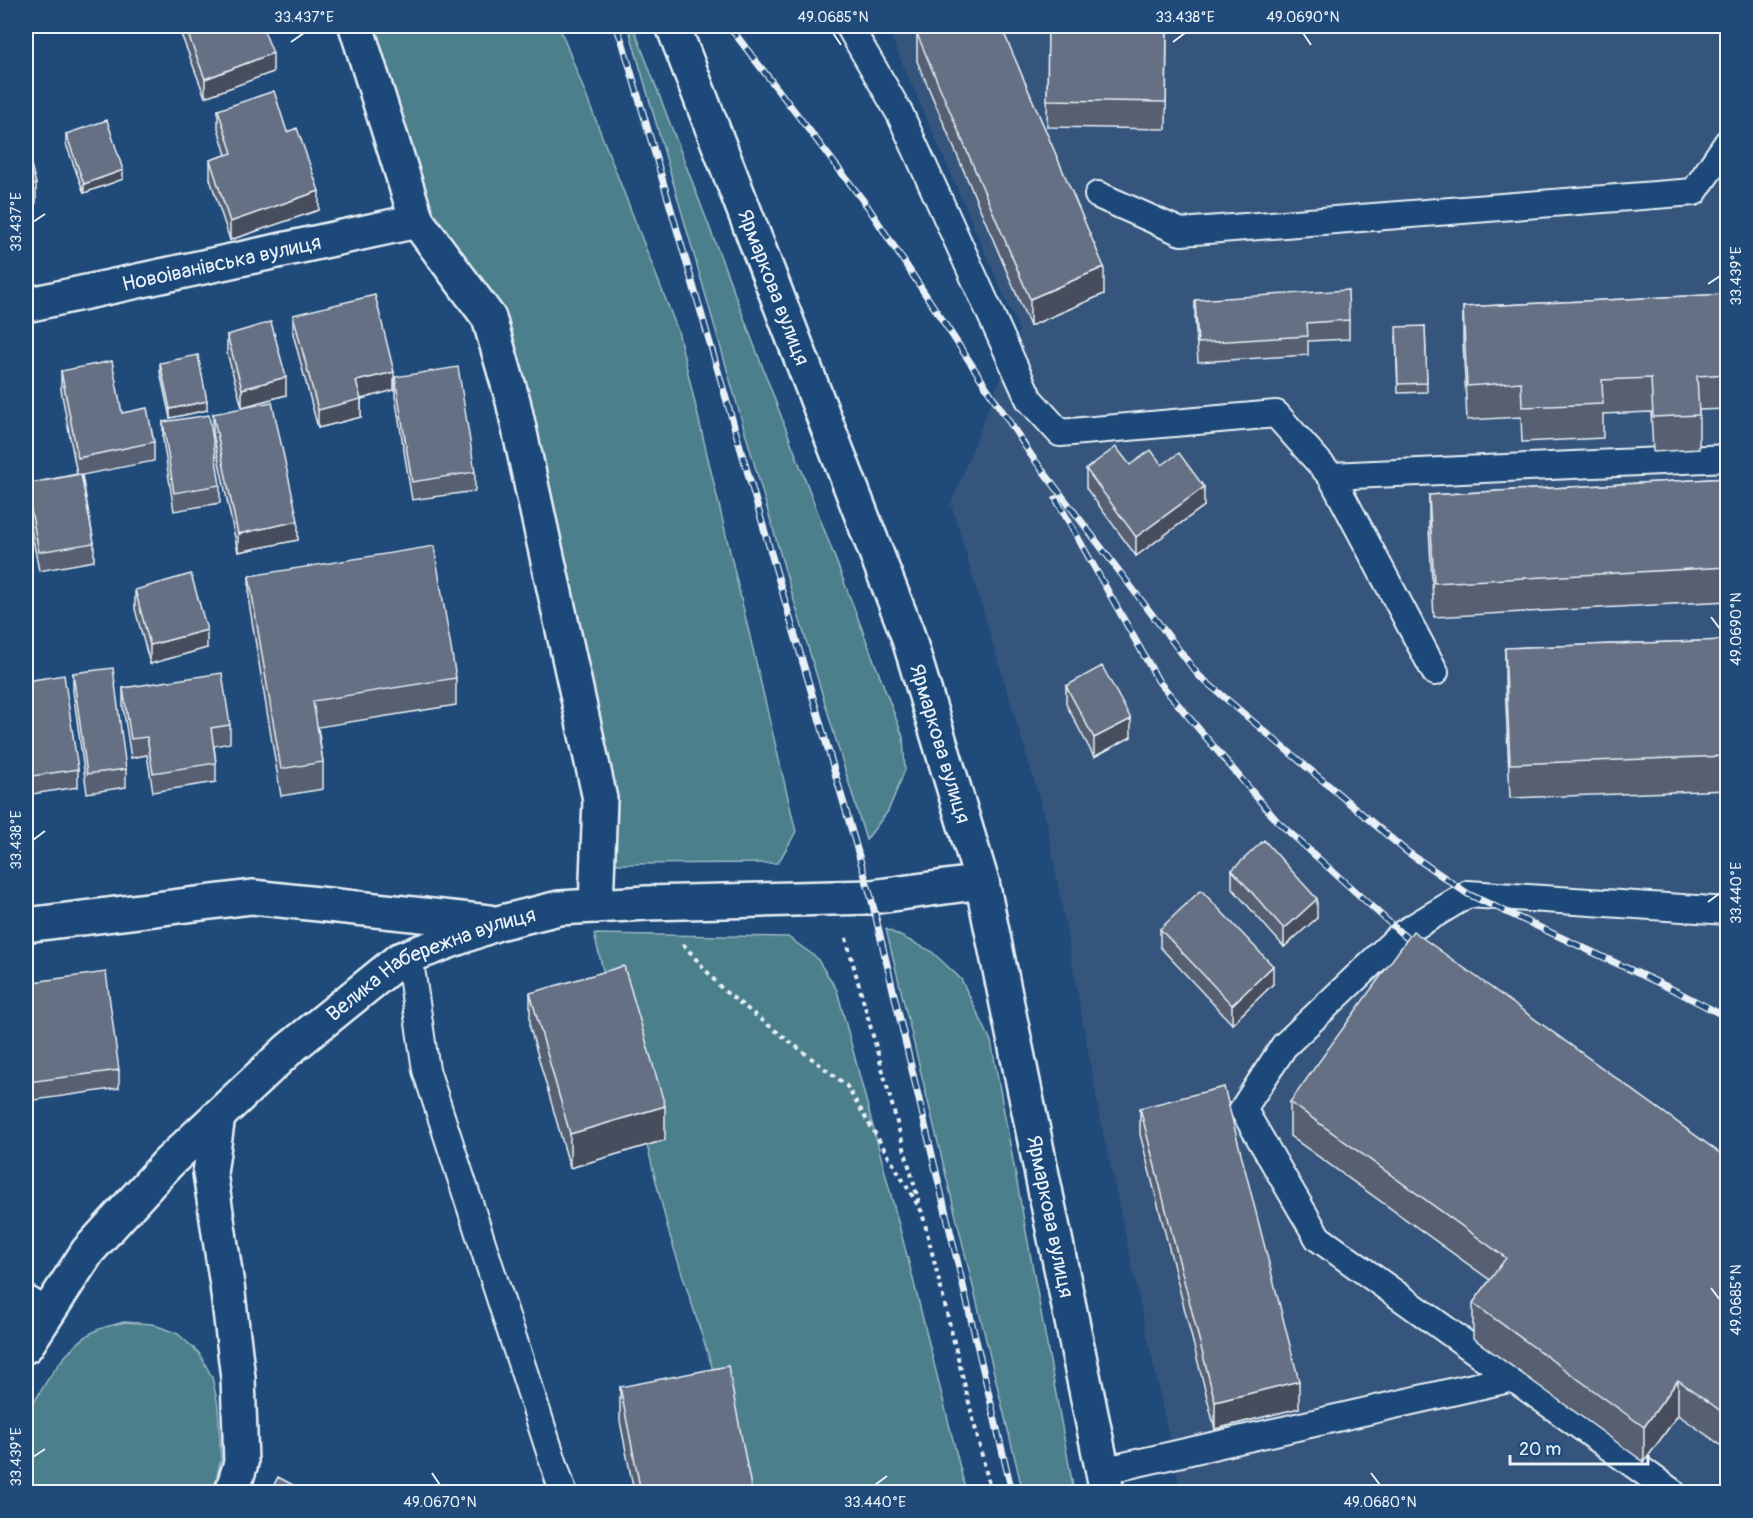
<svg xmlns="http://www.w3.org/2000/svg" width="1753" height="1518" font-family="Pangolin,sans-serif">
  <style>
    .built { fill: #34557d }
    .green { fill: #4c7f8b; stroke: #9ab8c2; stroke-width: 1.5 }
    .lines { fill: none; stroke-linecap: round; stroke-linejoin: round }
    .lane-casing { stroke: #e8f1f8; stroke-width: 30 }
    .street-casing { stroke: #e8f1f8; stroke-width: 38 }
    .secondary-casing { stroke: #e8f1f8; stroke-width: 38 }
    .path { stroke: #e8f1f8; stroke-width: 4; stroke-dasharray: 4.5 4.5; stroke-linecap: butt }
    .lane { stroke: #1f4a7a; stroke-width: 26 }
    .street { stroke: #1f4a7a; stroke-width: 33 }
    .secondary { stroke: #1f4a7a; stroke-width: 33 }
    .rail-casing { stroke: #e8f1f8; stroke-width: 7 }
    .rail { stroke: #1f4a7a; stroke-width: 4.5; stroke-dasharray: 14; stroke-linecap: butt }
    .wall { fill: #576072; stroke: #e8f1f8; stroke-width: 1.5 }
    .shaded-wall { fill: #474e5c; stroke: #e8f1f8; stroke-width: 1.5 }
    .building { fill: #657084; stroke: #e8f1f8; stroke-width: 1.5 }
    .ticks { fill: none; stroke: #e8f1f8; stroke-width: 2 }
    .labels { text-anchor: middle; stroke-width: 4.5; stroke-linejoin: round; paint-order: stroke }
    .street-label { font-size: 21px; fill: #e8f1f8; stroke: #1f4a7a }
    .neatline { fill: none; stroke: #e8f1f8; stroke-width: 2 }
    .ticks-label { font-size: 15px; text-anchor: middle; fill: #e8f1f8 }
  </style>
  <rect width="100%" height="100%" fill="#1f4a7a"/>
  <filter id="ink" filterUnits="userSpaceOnUse"><feTurbulence type="fractalNoise" baseFrequency=".0167" numOctaves="2"/><feDisplacementMap in="SourceGraphic" scale="12" xChannelSelector="R" yChannelSelector="G"/><feConvolveMatrix kernelMatrix="1 2 1 2 8 2 1 2 1" color-interpolation-filters="sRGB"/></filter>
  <g filter="url(#ink)">
    <!-- built -->
    <path class="built" d="M886,26H1727V1492H1181L1101,1123L1047,824L951,504L1019,330Z"/>
    <!-- green -->
    <path class="green" d="M357,26H559L678,331L796,832L778,863L614,864L557,562L499,321L423,216Z
      M628,26H633L903,737L905,770L888,811L866,840L784,567Z
      M886,929L931,951L961,979L991,1041L1074,1492H1023Z
      M594,934L788,937L816,957L837,990L910,1267L966,1492H745L734,1435L669,1233Z
      M124,1322L152,1324L178,1334L199,1353L212,1377L218,1405L221,1459L213,1492H26V1419C40,1389 66,1345 97,1330C105,1326 115,1325 124,1322Z"/>
    <g class="lines">
      <!-- lane casing -->
      <g class="lane-casing">
        <path id="lane" d="M849,26L900,114L1029,399L1060,433L1276,414L1331,476L1435,672
          M1098,195L1181,232L1694,192L1728,142
          M1331,476L1728,458
          M409,955L426,1070L563,1492
          M1102,1471L1513,1378
          M1672,1492L1318,1238L1243,1109L1284,1046L1402,934L1468,894L1728,911"/>
      </g>
      <!-- street casing -->
      <g class="street-casing">
        <g id="street">
          <path d="M356,26L417,221L489,318L513,401L600,799L596,906"/>
          <path id="s1" d="M26,305L417,221"/>
          <path d="M218,1116L210,1173L227,1285L238,1378L241,1463L232,1492"/>
          <path d="M26,1303L46,1315"/>
        </g>
      </g>
      <!-- secondary casing -->
      <g class="secondary-casing">
        <g id="secondary">
          <path id="s2" d="M673,26L907,633L982,882L1107,1492"/>
          <path d="M26,925L252,897L489,922"/>
          <path id="s3" d="M26,1346L88,1251L168,1163L288,1050L399,960L498,923L559,908L647,903L871,897L982,882"/>
        </g>
      </g>
      <!-- path -->
      <path class="path" d="M846,938L920,1206
        M683,944L723,990L846,1085L922,1212L991,1492"/>
      <!-- lane -->
      <use href="#lane" class="lane"/>
      <!-- street -->
      <use href="#street" class="street"/>
      <!-- secondary -->
      <use href="#secondary" class="secondary"/>
      <!-- rail casing -->
      <g class="rail-casing">
        <path id="rail" d="M616,26L623,44L871,897L1012,1492
          M729,26L868,207L1031,455L1198,675L1406,851L1468,894L1676,991L1728,1018
          M1056,499L1159,682L1277,821L1402,934L1421,949"/>
      </g>
      <!-- rail -->
      <use href="#rail" class="rail"/>
    </g>
    <!-- wall -->
    <path class="wall" d="M178,26H262L273,72L205,97Z
      M931,26H1001L1104,294L1030,326L917,61V34L932,28Z
      M1048,26H1167L1166,129L1047,127Z
      M218,110L287,132L319,210L230,240L210,179V160L226,155L218,128Z
      M66,134L123,179L84,193L66,144Z
      M1728,294V409L1699,410V449L1653,452L1651,412L1603,414V438L1522,442L1521,417L1467,420L1463,341V307Z
      M1195,300L1349,320V339L1308,341V355L1198,362L1195,319Z
      M293,315L394,390L361,399V417L318,428L293,334Z
      M1425,326L1427,392L1398,393L1396,336Z
      M227,335L286,395L242,407L227,353Z
      M160,363L207,410L170,418L160,372Z
      M61,371L122,413L154,442V461L82,475L94,543V561L39,571L26,502V484L77,474L61,390Z
      M395,377L475,472V491L412,500L395,396Z
      M213,414L298,540L238,552L213,433Z
      M163,422L220,485V503L174,511L163,440Z
      M1130,465H1162L1204,506L1136,556L1086,488V469Z
      M1728,478V601L1434,617L1429,529V495Z
      M249,576L456,678V705L318,727L323,762V789L281,796L249,603Z
      M135,590L207,648L150,664L135,609Z
      M1728,640V790L1510,798L1505,682V648Z
      M73,673L126,769V787L87,793L73,691Z
      M26,681L78,769V787L26,795Z
      M1066,686L1131,737L1094,757L1066,704Z
      M123,688L230,725V743L214,746L216,763V782L153,792L147,755L131,758L123,707Z
      M1232,870L1317,918L1284,947L1232,888Z
      M1160,929L1273,984L1232,1024L1160,947Z
      M26,983L119,1070V1088L28,1101L26,1085Z
      M530,993L665,1140L570,1168L530,1028Z
      M1290,1102L1728,1159V1450L1678,1415L1644,1462L1473,1338V1303L1490,1280L1290,1136Z
      M1140,1108L1299,1408L1215,1429L1140,1134Z
      M620,1387L752,1492H634L620,1421Z"/>
    <!-- shaded-wall -->
    <path class="shaded-wall" d="M273,53V72L205,97V79Z
      M123,170V179L84,193V184Z
      M36,184V203L26,205V187Z
      M319,191V210L230,240V222Z
      M1104,267V294L1030,326V299Z
      M394,372V390L361,399V417L318,428V410L356,381Z
      M286,377V395L242,407V389Z
      M207,401V410L170,418V409Z
      M1204,487V506L1136,556V537Z
      M298,521V540L238,552V534Z
      M207,630V648L150,664V645Z
      M1131,719V737L1094,757V738Z
      M1317,899V918L1284,947V929Z
      M1273,966V984L1232,1024V1005Z
      M665,1106V1140L570,1168V1134Z
      M1678,1380V1415L1644,1462V1427Z
      M1299,1381V1408L1215,1429V1402Z"/>
    <!-- building -->
    <path class="building" d="M185,26H262L273,53L205,79Z
      M938,26H1001L1104,267L1030,299L917,34Z
      M1048,26H1167L1166,102L1047,100Z
      M274,91L287,132L297,128L319,191L230,222L210,160L232,153L218,110Z
      M107,120L123,170L84,184L66,134Z
      M26,153H28L36,184L26,187Z
      M1348,290L1349,320L1307,323L1308,336L1198,343L1195,300Z
      M1728,294V374L1697,376L1699,415L1653,417L1651,378L1602,380L1603,404L1522,407L1521,382L1467,386L1463,307Z
      M375,295L394,372L356,381L361,399L318,410L293,315Z
      M271,322L286,377L242,389L227,335Z
      M1425,326L1427,383L1398,384L1396,327Z
      M198,355L207,401L170,409L160,363Z
      M112,361L122,413L147,408L154,442L78,458L61,371Z
      M458,367L475,472L412,482L395,377Z
      M272,402L298,521L238,534L213,414Z
      M209,415L220,485L174,493L163,422Z
      M1116,447L1130,465L1151,450L1162,465L1179,453L1204,487L1136,537L1086,469Z
      M81,474L94,543L39,552L26,484Z
      M1728,478V567L1434,583L1429,495Z
      M434,546L456,678L313,701L323,762L281,769L249,576Z
      M191,574L207,630L150,645L135,590Z
      M1728,640V756L1510,764L1505,648Z
      M1102,666L1131,719L1094,738L1066,686Z
      M113,668L126,769L87,774L73,673Z
      M222,673L230,725L211,728L216,763L153,773L147,737L131,739L123,688Z
      M64,675L78,769L26,777V681Z
      M1264,840L1317,899L1284,929L1232,870Z
      M1201,890L1273,966L1232,1005L1160,929Z
      M1413,931L1728,1159V1416L1678,1380L1644,1427L1473,1303L1506,1258L1290,1102Z
      M624,966L665,1106L570,1134L530,993Z
      M106,972L119,1070L28,1082L26,1067V983Z
      M1224,1087L1299,1381L1215,1402L1140,1108Z
      M728,1366L752,1492H641L620,1387Z
      M278,1477L306,1492H270Z"/>
  </g>
  <!-- ticks -->
  <path class="ticks" d="M833,33L841,45M1303,33L1311,45M291,42L304,33M1173,42L1185,33M33,222L45,214M1708,284L1720,276M1711,617L1720,629M33,840L45,831M1708,902L1720,893M1711,1288L1720,1300M33,1457L45,1449M432,1473L440,1485M1371,1473L1380,1485M875,1485L887,1476"/>
  <g class="labels">
    <!-- street labels -->
    <g class="street-label">
      <text dy="7" stroke="none"><textPath href="#s1" startOffset="200">Новоіванівська вулиця</textPath></text>
      <text dy="7" stroke="none"><textPath href="#s2" startOffset="280">Ярмаркова вулиця</textPath></text>
      <text dy="7" stroke="none"><textPath href="#s2" startOffset="766">Ярмаркова вулиця</textPath></text>
      <text dy="7" stroke="none"><textPath href="#s3" startOffset="567">Велика Набережна вулиця</textPath></text>
      <text dy="7" stroke="none"><textPath href="#s2" startOffset="1252">Ярмаркова вулиця</textPath></text>
    </g>
  </g>
  <!-- margin -->
  <rect width="1753" height="1518" fill="none" stroke="#1f4a7a" stroke-width="66"/>
  <!-- scale -->
  <path d="M1510 1455v9h138v-9" fill="none" stroke="#e8f1f8" stroke-width="3"/>
  <text x="1519" y="1455" font-size="18" fill="#e8f1f8" stroke="#1f4a7a" stroke-width="4.5" paint-order="stroke">20 m</text>
  <rect x="33" y="33" width="1687" height="1452" class="neatline"/>
  <g class="ticks-label">
    <text x="304" y="22">33.437°E</text>
    <text x="833" y="22">49.0685°N</text>
    <text x="1185" y="22">33.438°E</text>
    <text x="1303" y="22">49.0690°N</text>
    <text transform="translate(16 222) rotate(-90)" y="5">33.437°E</text>
    <text transform="translate(1736 276) rotate(-90)" y="5">33.439°E</text>
    <text transform="translate(1736 629) rotate(-90)" y="5">49.0690°N</text>
    <text transform="translate(16 840) rotate(-90)" y="5">33.438°E</text>
    <text transform="translate(1736 893) rotate(-90)" y="5">33.440°E</text>
    <text transform="translate(1736 1300) rotate(-90)" y="5">49.0685°N</text>
    <text transform="translate(16 1457) rotate(-90)" y="5">33.439°E</text>
    <text x="440" y="1507">49.0670°N</text>
    <text x="875" y="1507">33.440°E</text>
    <text x="1380" y="1507">49.0680°N</text>
  </g>
</svg>
